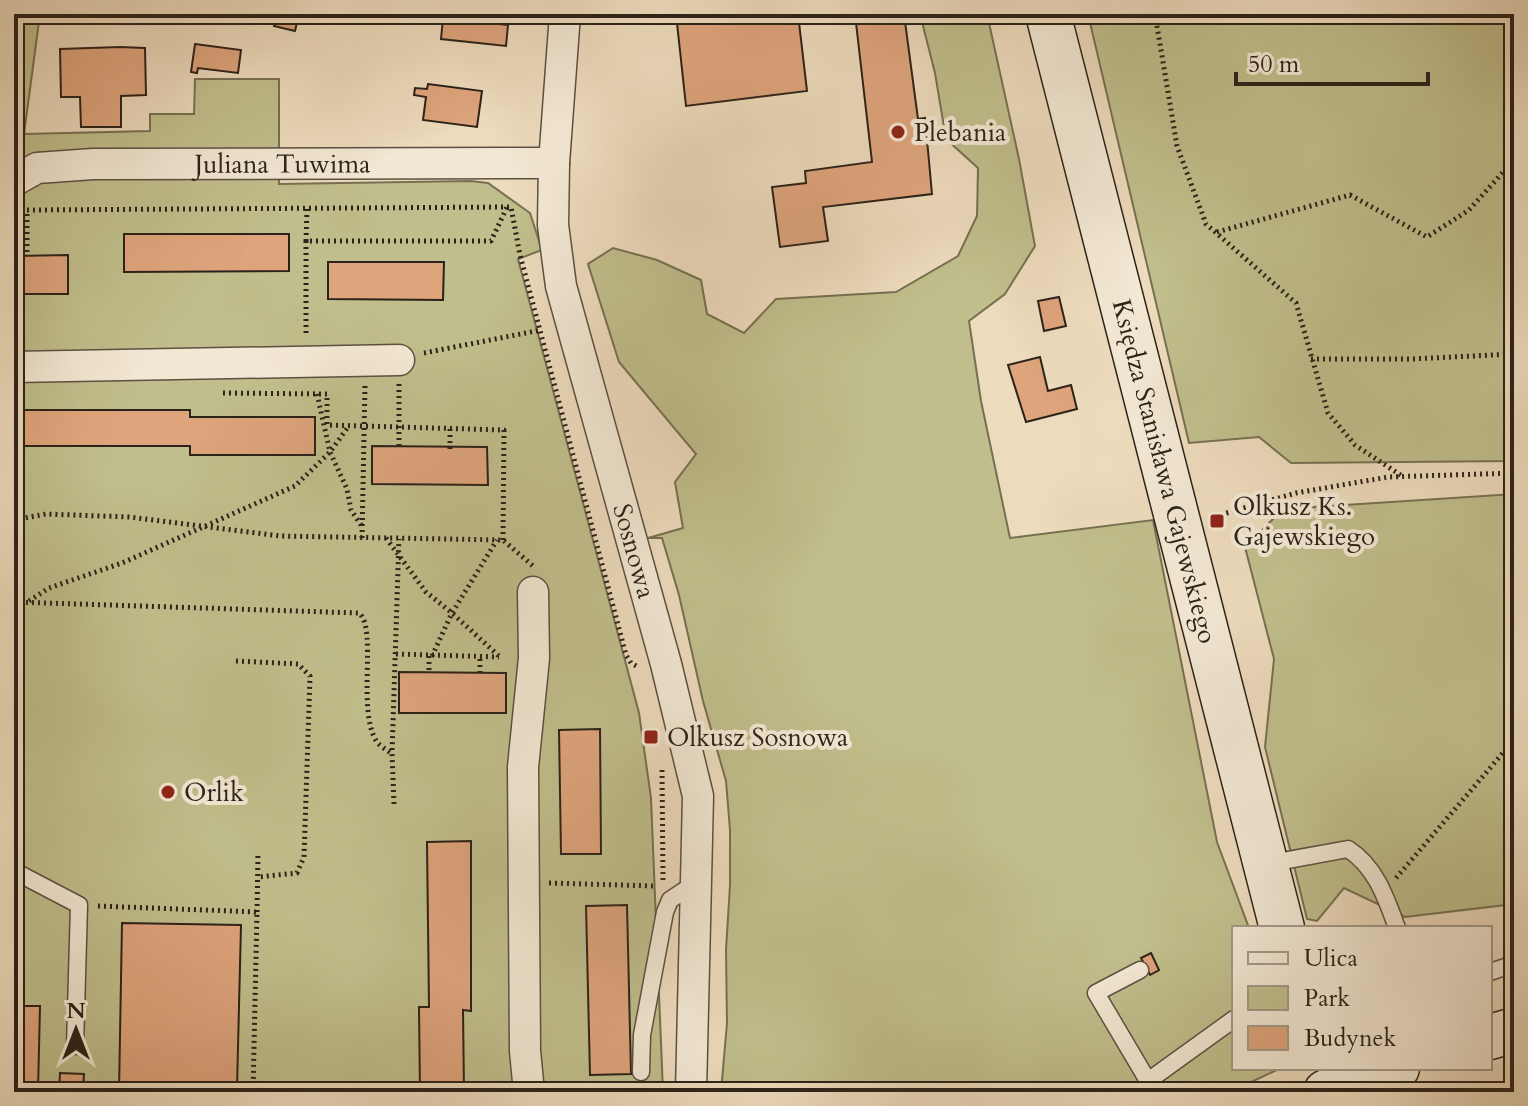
<svg xmlns="http://www.w3.org/2000/svg" width="1528" height="1106" font-family="Cardo,serif">
  <style>
    .green { fill: #c0be8c; stroke: #767052; stroke-width: 2 }
    .building { fill: #dea47c; stroke: #2b2219; stroke-width: 2 }
    .lines { fill: none; stroke-linecap: round; stroke-linejoin: round }
    .lane-casing { stroke: #5c5042; stroke-width: 19 }
    .street-casing { stroke: #5c5042; stroke-width: 33 }
    .secondary-casing { stroke: #2b2219; stroke-width: 47 }
    .path { stroke: #2b2219; stroke-width: 5; stroke-dasharray: 2 4; stroke-linecap: butt }
    .lane { stroke: #f3e8d4; stroke-width: 16 }
    .street { stroke: #f3e8d4; stroke-width: 30 }
    .secondary { stroke: #f3e8d4; stroke-width: 44 }
    .poi-dot { fill: #8f2418; stroke: #f3e8d4; stroke-width: 3 }
    .labels { text-anchor: middle; stroke-width: 8; stroke-linejoin: round; paint-order: stroke }
    .poi-label { font-size: 26px; fill: #2b2219; stroke: #f3e8d4; text-anchor: start }
    .street-label { font-size: 26px; fill: #2b2219; stroke: #f3e8d4 }
  </style>
  <rect width="100%" height="100%" fill="#eddbbd"/>
  <filter id="stains"><feTurbulence type="fractalNoise" baseFrequency=".0025" numOctaves="4"/><feColorMatrix values="0 0 0 0 .2 0 0 0 0 .09 0 0 0 0 .02 0 0 0 .5 -.17"/></filter>
  <radialGradient id="worn" r=".72"><stop offset=".6" stop-color="#630" stop-opacity="0"/><stop offset="1" stop-color="#630" stop-opacity=".3"/></radialGradient>
  <!-- green -->
  <path class="green" d="M14,14H40L24,134L150,131V114H194L195,79H279V184L471,181L488,183L530,213L542,250L518,259L639,713L651,798L663,1092H14Z
    M920,14H987L1019,159L1035,246L1005,294L969,321L981,401L1010,538L1153,520L1217,842L1249,928H1234V1068H1281L1230,1092H721L727,1023L726,950L730,885V830L726,781L703,701L679,595L662,538H648L683,528L675,482L696,454L619,362L588,264L613,248L657,260L701,280L707,314L744,333L776,299L896,292L958,256L977,216L978,168L946,139L935,73Z
    M1088,14H1514V461L1291,463L1259,437L1189,443Z
    M1514,494V904L1405,917L1344,888L1317,921L1307,919L1265,747L1274,659L1245,547L1283,509Z"/>
  <!-- building -->
  <path class="building" d="M277,14H299L295,31L274,26Z
    M676,14H798L807,91L686,106Z
    M855,14H904L918,119L925,118L932,194L823,207L828,241L780,247L772,187L806,183L805,171L872,162Z
    M443,18L508,25L506,46L441,39Z
    M195,44L241,50L238,73L198,68L197,73L191,72Z
    M120,47L145,48L146,95L121,96V127H81L80,97H61L60,49Z
    M428,84L482,91L477,127L423,120L426,97L414,95L415,88L427,89Z
    M124,234H289V271L124,272Z
    M68,255V294H14V256Z
    M328,262H444L443,300L328,299Z
    M1059,297L1066,326L1044,331L1038,301Z
    M1040,357L1048,391L1071,385L1077,409L1026,422L1008,365Z
    M24,410H190V417H315V455H190V446H24Z
    M372,446L487,447L488,485L372,484Z
    M399,672L506,673V713H399Z
    M600,729L601,854H561L559,730Z
    M471,841V1011L463,1010L464,1092H420L419,1007H429L427,842Z
    M627,905L631,1074L590,1075L586,906Z
    M122,923L241,925L237,1088L164,1086L163,1092H119Z
    M1151,953L1159,970L1150,975L1141,958Z
    M14,1006H40L38,1092H14Z
    M60,1073L84,1074L83,1092H59Z"/>
  <g class="lines">
    <!-- lane casing -->
    <g class="lane-casing">
      <path id="lane" d="M1266,864L1348,849C1376,867 1386,898 1397,928
        M14,871L79,905L75,1046
        M1140,970L1096,993L1148,1081L1234,1019
        M1490,972L1514,964
        M641,1072L642,1035L665,912L670,900L697,882"/>
    </g>
    <!-- street casing -->
    <g class="street-casing">
      <g id="street">
        <path id="s1" d="M565,14L554,163L553,225L561,286L666,664L698,796L691,1092"/>
        <path id="s2" d="M14,181L37,168L93,164L554,163"/>
        <path d="M14,367L399,360"/>
        <path d="M529,1092L525,1051L523,767L534,658L533,592"/>
      </g>
    </g>
    <!-- secondary casing -->
    <g class="secondary-casing">
      <g id="secondary">
        <path id="s3" d="M1048,14L1282,928"/>
        <path d="M1490,1037L1514,1030"/>
        <path d="M1326,1092L1397,1068"/>
      </g>
    </g>
    <!-- path -->
    <path class="path" d="M1155,14L1177,146L1206,224L1296,303L1328,413L1355,445L1402,476
      M307,209L306,241H491L507,207
      M1217,232L1350,195L1427,237L1469,210L1514,160
      M306,241V336
      M27,252V210L511,207L520,255L626,655L631,663L638,667
      M424,353L541,330
      M1311,359H1411L1514,354
      M399,384V449
      M223,393L327,394V425L504,430L503,540
      M317,394L330,452L347,489L351,510L361,525
      M450,449V428
      M14,499L21,529L17,851
      M1209,518L1296,493L1388,477L1514,473
      M14,520L46,514L129,517L281,536L503,540L533,566
      M362,538L365,385
      M386,538L426,592L452,613L500,657
      M29,601L49,588L122,563L295,486L330,452L348,427
      M14,602L359,613C378,629 356,711 377,742C381,747 387,750 392,754
      M396,654L499,657
      M429,656V673
      M432,656L452,613L497,540
      M236,661L298,664L310,676L304,857L297,873L258,877
      M480,673V656
      M662,770L663,880
      M394,804L392,754L399,539
      M1396,878L1514,740
      M549,883L655,886
      M98,906L257,912L253,1092
      M257,912L258,853"/>
    <!-- lane -->
    <use href="#lane" class="lane"/>
    <!-- street -->
    <use href="#street" class="street"/>
    <!-- secondary -->
    <use href="#secondary" class="secondary"/>
  </g>
  <!-- markers -->
  <g class="poi-dot">
    <circle cx="898" cy="132" r="8"/>
    <rect x="1209" y="513" width="16" height="16" rx="4"/>
    <rect x="643" y="729" width="16" height="16" rx="4"/>
    <circle cx="168" cy="792" r="8"/>
  </g>
  <g class="labels">
    <!-- poi labels -->
    <g class="poi-label">
      <text x="914" y="141">Plebania</text>
      <text x="1233" y="515">Olkusz Ks.<tspan x="1233" dy="30">Gajewskiego</tspan></text>
      <text x="667" y="746">Olkusz Sosnowa</text>
      <text x="184" y="801">Orlik</text>
    </g>
    <!-- street labels -->
    <g class="street-label">
      <text dy="9" stroke="none"><textPath href="#s2" startOffset="272">Juliana Tuwima</textPath></text>
      <text dy="9" stroke="none"><textPath href="#s3" startOffset="472">Księdza Stanisława Gajewskiego</textPath></text>
      <text dy="9" stroke="none"><textPath href="#s1" startOffset="548">Sosnowa</textPath></text>
    </g>
  </g>
  <!-- margin -->
  <rect width="1528" height="1106" fill="none" stroke="#eddbbd" stroke-width="48"/>
  <rect x="16" y="16" width="1496" height="1074" fill="none" stroke="#2b2219" stroke-width="4"/>
  <rect x="24" y="24" width="1480" height="1058" fill="none" stroke="#2b2219" stroke-width="2"/>
  <!-- legend -->
  <rect x="1232" y="926" width="260" height="144" fill="#f3e8d4" stroke="#a39989" stroke-width="2"/>
  <rect x="1248" y="952" width="40" height="12" fill="#f3e8d4" stroke="#a39989" stroke-width="2"/>
  <text x="1304" y="966" font-size="24" fill="#2b2219">Ulica</text>
  <rect x="1248" y="986" width="40" height="24" fill="#c0be8c" stroke="#a39989" stroke-width="2"/>
  <text x="1304" y="1006" font-size="24" fill="#2b2219">Park</text>
  <rect x="1248" y="1026" width="40" height="24" fill="#dea47c" stroke="#a39989" stroke-width="2"/>
  <text x="1304" y="1046" font-size="24" fill="#2b2219">Budynek</text>
  <!-- north arrow -->
  <g transform="translate(76 1030)" stroke="#f3e8d4" stroke-width="6" paint-order="stroke">
  <path d="M0-6L14 30L0 20L-14 30Z" fill="#2b2219"/>
  <text y="-12" font-size="22" font-weight="bold" text-anchor="middle" fill="#2b2219">N</text>
  </g>
  <!-- scale -->
  <path d="M1236 72v12h192v-12" fill="none" stroke="#2b2219" stroke-width="4"/>
  <text x="1248" y="72" font-size="24" fill="#2b2219" stroke="#f3e8d4" stroke-width="6" paint-order="stroke">50 m</text>
  <rect width="100%" height="100%" filter="url(#stains)"/>
  <rect width="100%" height="100%" fill="url(#worn)"/>
</svg>
